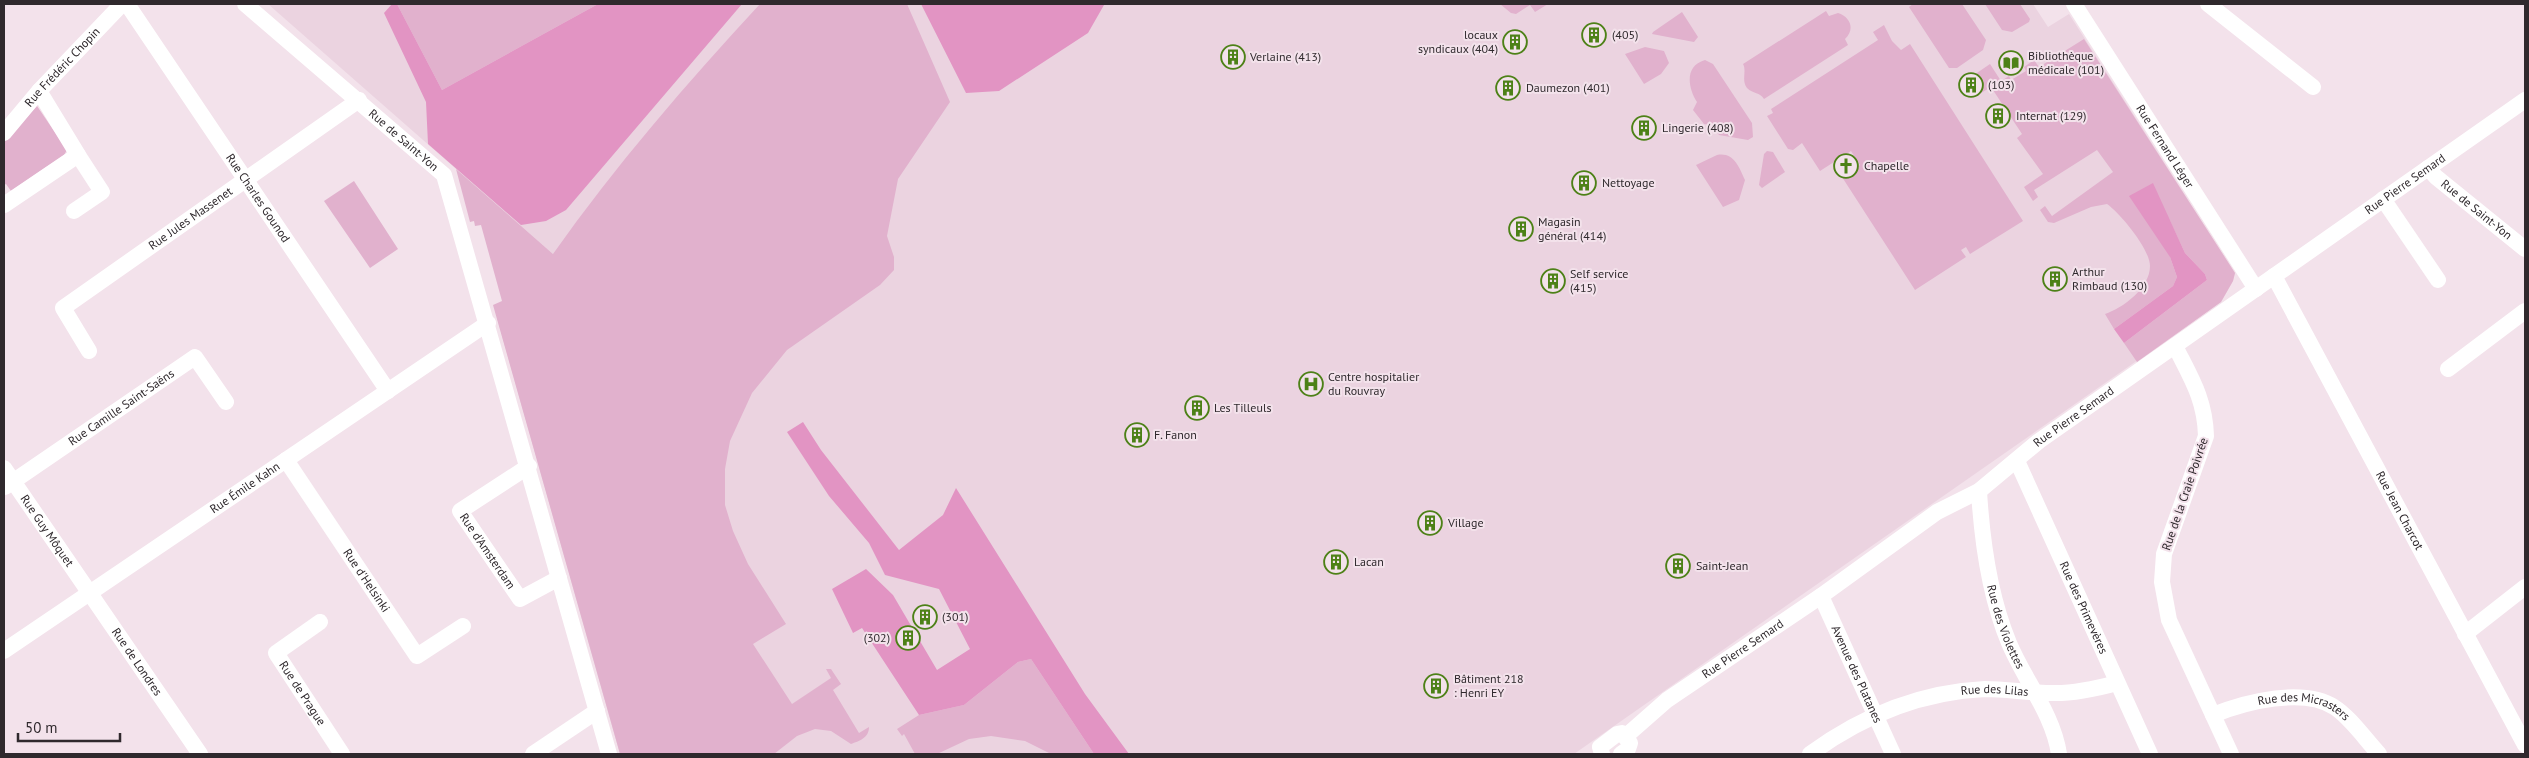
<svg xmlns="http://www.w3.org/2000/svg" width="2529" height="758" font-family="'PT Sans',sans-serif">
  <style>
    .built { fill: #ebd3e0 }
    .green { fill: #e1b1cd }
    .forest { fill: #e294c3 }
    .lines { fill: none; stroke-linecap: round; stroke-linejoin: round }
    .street { stroke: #fff; stroke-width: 16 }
    .labels { text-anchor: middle; stroke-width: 4; stroke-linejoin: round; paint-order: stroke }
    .poi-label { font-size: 12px; fill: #2f292d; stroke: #f3e2eb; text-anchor: start }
    .street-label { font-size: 12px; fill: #2f292d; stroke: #f3e2eb }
  </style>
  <rect width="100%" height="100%" fill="#f3e2eb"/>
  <!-- built -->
  <path class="built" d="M268,4H2033L2048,27L2069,14L2235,273L2233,281L2221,302L1574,754H620L497,318L553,254Z"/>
  <!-- green -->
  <path class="green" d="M397,4H598L442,90Z
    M760,4H907L950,102L898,179L887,236L894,257V270L880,285L787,350L752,393L730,441L725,469V505L733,531L748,564L786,624L753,644L792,704L831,678L826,669H831L841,684L833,690L859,733L869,727C869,738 859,741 851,744L831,731L815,729L797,736L774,754H620L493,305L502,301L481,225L475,226L474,221L470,222L456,169L553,254C615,166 687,83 760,4Z
    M1500,4H1548L1535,12L1530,5L1516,14L1511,13Z
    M1913,4H1962L1986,40L1983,50L1957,68H1949L1909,7Z
    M1985,4H2020L2030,19L2029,22L2012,32L2002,30Z
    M1826,11L1829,16L1838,13C1851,17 1855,30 1845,39L1848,45L1764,99C1760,92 1753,94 1747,88C1741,80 1747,71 1743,64Z
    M1682,12L1698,37L1694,42L1652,34L1653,32Z
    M1884,25L1892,41L1901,50L1910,44L2023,221L1970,254L1966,247L1961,250L1966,257L1915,290L1842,177L1860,165L1851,151L1820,171L1802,143L1793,150L1788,149L1767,116L1773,113L1771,109L1878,40L1873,32Z
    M2084,39L2235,273L2233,281L2221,302L2137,362L2124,343L2207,280L2205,274L2185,253L2170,221V257L2177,277L2173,286L2114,329L2105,314C2123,308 2150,288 2150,266C2150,249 2120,213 2107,204L2091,207L2054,223L2048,222L2040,210L2045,206L2052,216L2113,172L2097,150L2034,190L2038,197L2033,201L2024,187L2043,174L2017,138L2022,134L1991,87L1981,93L1971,77L1990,64L2001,81L2009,76L2011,80L2026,71L2024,67L2034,60L2039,67Z
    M1645,47L1664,51L1669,63L1661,74L1644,84L1625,54Z
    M1705,60L1713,64L1752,123L1753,137L1748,140L1719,135L1711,125L1704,124L1693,110L1697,102C1688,88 1684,66 1705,60Z
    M37,106L67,150L64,155L11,191L6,184L4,185V142Z
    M1767,151L1773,152L1785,172L1762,188L1759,185L1764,154Z
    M1717,155C1734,152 1739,167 1745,180L1739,200L1723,207L1696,165Z
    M354,181L398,249L370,268L324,201Z
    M1031,659L1094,754H1051L1025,741L991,736L969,739L937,754H915L904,734L902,736L897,729L919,715L964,705L1018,662Z"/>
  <!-- forest -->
  <path class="forest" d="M392,4H397L442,90L598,4H742L566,210L546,221L521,225L428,144L426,102L384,13Z
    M921,4H1103L1104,5L1088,33L999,91L966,93Z
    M2153,183L2185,253L2205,274L2207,280L2124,343L2114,329L2173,286L2177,277L2170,257L2129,196Z
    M803,422L821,450L899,550L943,515L956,488L1085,694L1129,754H1094L1031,659L1018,662L964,705L919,715L862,628L853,633L832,589L866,569L893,595L937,670L970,649L939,589L885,575L869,543L829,496L787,432Z"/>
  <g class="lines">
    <!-- street -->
    <g class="street">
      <path id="s1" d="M127,4L388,391"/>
      <path id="s2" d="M245,4L444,175L609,754"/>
      <path id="s3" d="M2074,4L2256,289"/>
      <path d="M2208,4L2313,87"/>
      <path id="s4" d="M4,133L39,91L122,4"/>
      <path id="s5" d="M2428,168L2436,177L2525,249"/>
      <path d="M2383,199L2438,280"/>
      <path d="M4,205L78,155L39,91"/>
      <path d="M74,211L102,192L78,155"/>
      <path id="s6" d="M2274,276L2525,745"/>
      <path d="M2175,346C2191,378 2205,399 2206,436L2164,554L2162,582L2169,620L2231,754"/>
      <path id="s7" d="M89,351L63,308L359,100"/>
      <path d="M2448,369L2525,311"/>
      <path id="s8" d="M286,460L417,656L463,626"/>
      <path id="s9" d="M2017,461L2150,754"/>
      <path id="s10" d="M529,466L460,511L520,599L559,578"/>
      <path id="s11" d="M4,468L200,754"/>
      <path id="s12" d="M5,487L195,357L226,402"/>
      <path id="s13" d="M1979,491C1982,542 1989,595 2009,643C2025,681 2053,714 2059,754"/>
      <path id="s14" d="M1821,596L1893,754"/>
      <path id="s15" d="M320,622L276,653L342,754"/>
      <path d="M2465,634L2525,587"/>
      <path id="s16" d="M4,651L488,323"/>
      <path id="s17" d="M2213,715C2245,702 2303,687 2334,707C2349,716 2366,740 2379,754"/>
      <path id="s18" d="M1626,736L1667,700L1821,596L1937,512L1979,491L2039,441L2525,100"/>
      <path d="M533,754L597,711"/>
      <path d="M1602,754L1600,747L1617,734L1622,733L1630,743L1628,749L1621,754"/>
      <path id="s19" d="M1810,754C1862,716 1921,692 1985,689C2007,689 2028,693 2050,693C2072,694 2095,689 2117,683"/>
    </g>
  </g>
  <!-- icons -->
  <defs>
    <g id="building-ring" transform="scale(1.25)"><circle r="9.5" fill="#f3e2eb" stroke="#4d8117" stroke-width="1.5"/><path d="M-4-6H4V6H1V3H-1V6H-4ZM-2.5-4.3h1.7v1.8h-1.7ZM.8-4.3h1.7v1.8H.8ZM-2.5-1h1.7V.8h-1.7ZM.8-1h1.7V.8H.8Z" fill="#4d8117"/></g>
    <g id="library-ring" transform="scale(1.25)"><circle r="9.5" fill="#f3e2eb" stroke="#4d8117" stroke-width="1.5"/><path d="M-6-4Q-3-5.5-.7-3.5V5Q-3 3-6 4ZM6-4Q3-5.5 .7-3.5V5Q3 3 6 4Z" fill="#4d8117"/></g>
    <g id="church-ring" transform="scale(1.25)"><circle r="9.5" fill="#f3e2eb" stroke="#4d8117" stroke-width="1.5"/><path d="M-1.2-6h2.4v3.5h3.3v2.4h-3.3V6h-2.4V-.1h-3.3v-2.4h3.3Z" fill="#4d8117"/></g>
    <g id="hospital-ring" transform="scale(1.25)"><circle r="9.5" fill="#f3e2eb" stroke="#4d8117" stroke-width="1.5"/><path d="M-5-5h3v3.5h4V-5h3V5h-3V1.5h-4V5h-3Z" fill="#4d8117"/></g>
  </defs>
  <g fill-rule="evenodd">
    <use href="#building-ring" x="1594" y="35"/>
    <use href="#building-ring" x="1515" y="42"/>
    <use href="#building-ring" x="1233" y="57"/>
    <use href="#library-ring" x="2011" y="63"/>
    <use href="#building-ring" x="1971" y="85"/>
    <use href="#building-ring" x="1508" y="88"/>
    <use href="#building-ring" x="1998" y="116"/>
    <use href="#building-ring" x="1644" y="128"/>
    <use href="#church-ring" x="1846" y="166"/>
    <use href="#building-ring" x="1584" y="183"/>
    <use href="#building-ring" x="1521" y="229"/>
    <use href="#building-ring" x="2055" y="279"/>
    <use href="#building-ring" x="1553" y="281"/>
    <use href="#hospital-ring" x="1311" y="384"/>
    <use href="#building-ring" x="1197" y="408"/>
    <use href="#building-ring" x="1137" y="435"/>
    <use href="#building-ring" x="1430" y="523"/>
    <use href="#building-ring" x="1336" y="562"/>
    <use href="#building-ring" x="1678" y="566"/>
    <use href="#building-ring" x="925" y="617"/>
    <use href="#building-ring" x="908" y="638"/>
    <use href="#building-ring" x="1436" y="686"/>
  </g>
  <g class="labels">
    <!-- poi labels -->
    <g class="poi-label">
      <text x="1498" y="39" text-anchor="end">locaux<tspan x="1498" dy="14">syndicaux (404)</tspan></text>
      <text x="1612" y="39">(405)</text>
      <text x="2028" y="60">Bibliothèque<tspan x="2028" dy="14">médicale (101)</tspan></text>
      <text x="1250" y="61">Verlaine (413)</text>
      <text x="1988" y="89">(103)</text>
      <text x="1526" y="92">Daumezon (401)</text>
      <text x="2016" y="120">Internat (129)</text>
      <text x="1662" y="132">Lingerie (408)</text>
      <text x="1864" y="170">Chapelle</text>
      <text x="1602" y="187">Nettoyage</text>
      <text x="1538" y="226">Magasin<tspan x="1538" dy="14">général (414)</tspan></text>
      <text x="2072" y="276">Arthur<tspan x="2072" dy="14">Rimbaud (130)</tspan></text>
      <text x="1570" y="278">Self service<tspan x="1570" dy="14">(415)</tspan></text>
      <text x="1328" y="381">Centre hospitalier<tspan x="1328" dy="14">du Rouvray</tspan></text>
      <text x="1214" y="412">Les Tilleuls</text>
      <text x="1154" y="439">F. Fanon</text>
      <text x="1448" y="527">Village</text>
      <text x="1354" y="566">Lacan</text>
      <text x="1696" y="570">Saint-Jean</text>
      <text x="942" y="621">(301)</text>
      <text x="890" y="642" text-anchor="end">(302)</text>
      <text x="1454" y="683">Bâtiment 218<tspan x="1454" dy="14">: Henri EY</tspan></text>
    </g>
    <!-- street labels -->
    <g class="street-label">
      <text dy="4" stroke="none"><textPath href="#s4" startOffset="88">Rue Frédéric Chopin</textPath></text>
      <text dy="4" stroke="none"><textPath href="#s2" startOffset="209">Rue de Saint-Yon</textPath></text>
      <text dy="4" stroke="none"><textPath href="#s3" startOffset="169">Rue Fernand Léger</textPath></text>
      <text dy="4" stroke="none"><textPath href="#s18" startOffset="956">Rue Pierre Semard</textPath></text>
      <text dy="4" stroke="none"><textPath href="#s1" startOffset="234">Rue Charles Gounod</textPath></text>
      <text dy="4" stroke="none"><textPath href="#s5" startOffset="64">Rue de Saint-Yon</textPath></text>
      <text dy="4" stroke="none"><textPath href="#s7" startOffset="206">Rue Jules Massenet</textPath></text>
      <text dy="4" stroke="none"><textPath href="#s12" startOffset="141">Rue Camille Saint-Saëns</textPath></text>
      <text dy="4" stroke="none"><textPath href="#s18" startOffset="551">Rue Pierre Semard</textPath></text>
      <text dy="4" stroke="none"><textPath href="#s16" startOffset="291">Rue Émile Kahn</textPath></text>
      <text transform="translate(2185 494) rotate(-71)" y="4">Rue de la Craie Poivrée</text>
      <text dy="4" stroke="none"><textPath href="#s6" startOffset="266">Rue Jean Charcot</textPath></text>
      <text dy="4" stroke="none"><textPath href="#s11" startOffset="76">Rue Guy Môquet</textPath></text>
      <text dy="4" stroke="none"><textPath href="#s10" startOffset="131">Rue d'Amsterdam</textPath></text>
      <text dy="4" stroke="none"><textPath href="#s8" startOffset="145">Rue d'Helsinki</textPath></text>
      <text dy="4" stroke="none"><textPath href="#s9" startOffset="161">Rue des Primevères</textPath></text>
      <text dy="4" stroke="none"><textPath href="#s13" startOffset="139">Rue des Violettes</textPath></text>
      <text dy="4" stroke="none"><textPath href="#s18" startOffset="146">Rue Pierre Semard</textPath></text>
      <text dy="4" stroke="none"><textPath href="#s11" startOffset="235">Rue de Londres</textPath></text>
      <text dy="4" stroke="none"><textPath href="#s14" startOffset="86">Avenue des Platanes</textPath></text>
      <text dy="4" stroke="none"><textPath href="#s19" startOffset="199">Rue des Lilas</textPath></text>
      <text dy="4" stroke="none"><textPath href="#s15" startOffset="102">Rue de Prague</textPath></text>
      <text dy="4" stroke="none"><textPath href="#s17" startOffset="95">Rue des Micrasters</textPath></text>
    </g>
  </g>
  <!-- border -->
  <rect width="2529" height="758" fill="none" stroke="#2f292d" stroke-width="10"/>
  <!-- scale -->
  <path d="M18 733v8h102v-8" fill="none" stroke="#2f292d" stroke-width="2.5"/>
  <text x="25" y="733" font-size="15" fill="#2f292d" stroke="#f3e2eb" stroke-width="4" paint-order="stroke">50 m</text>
</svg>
